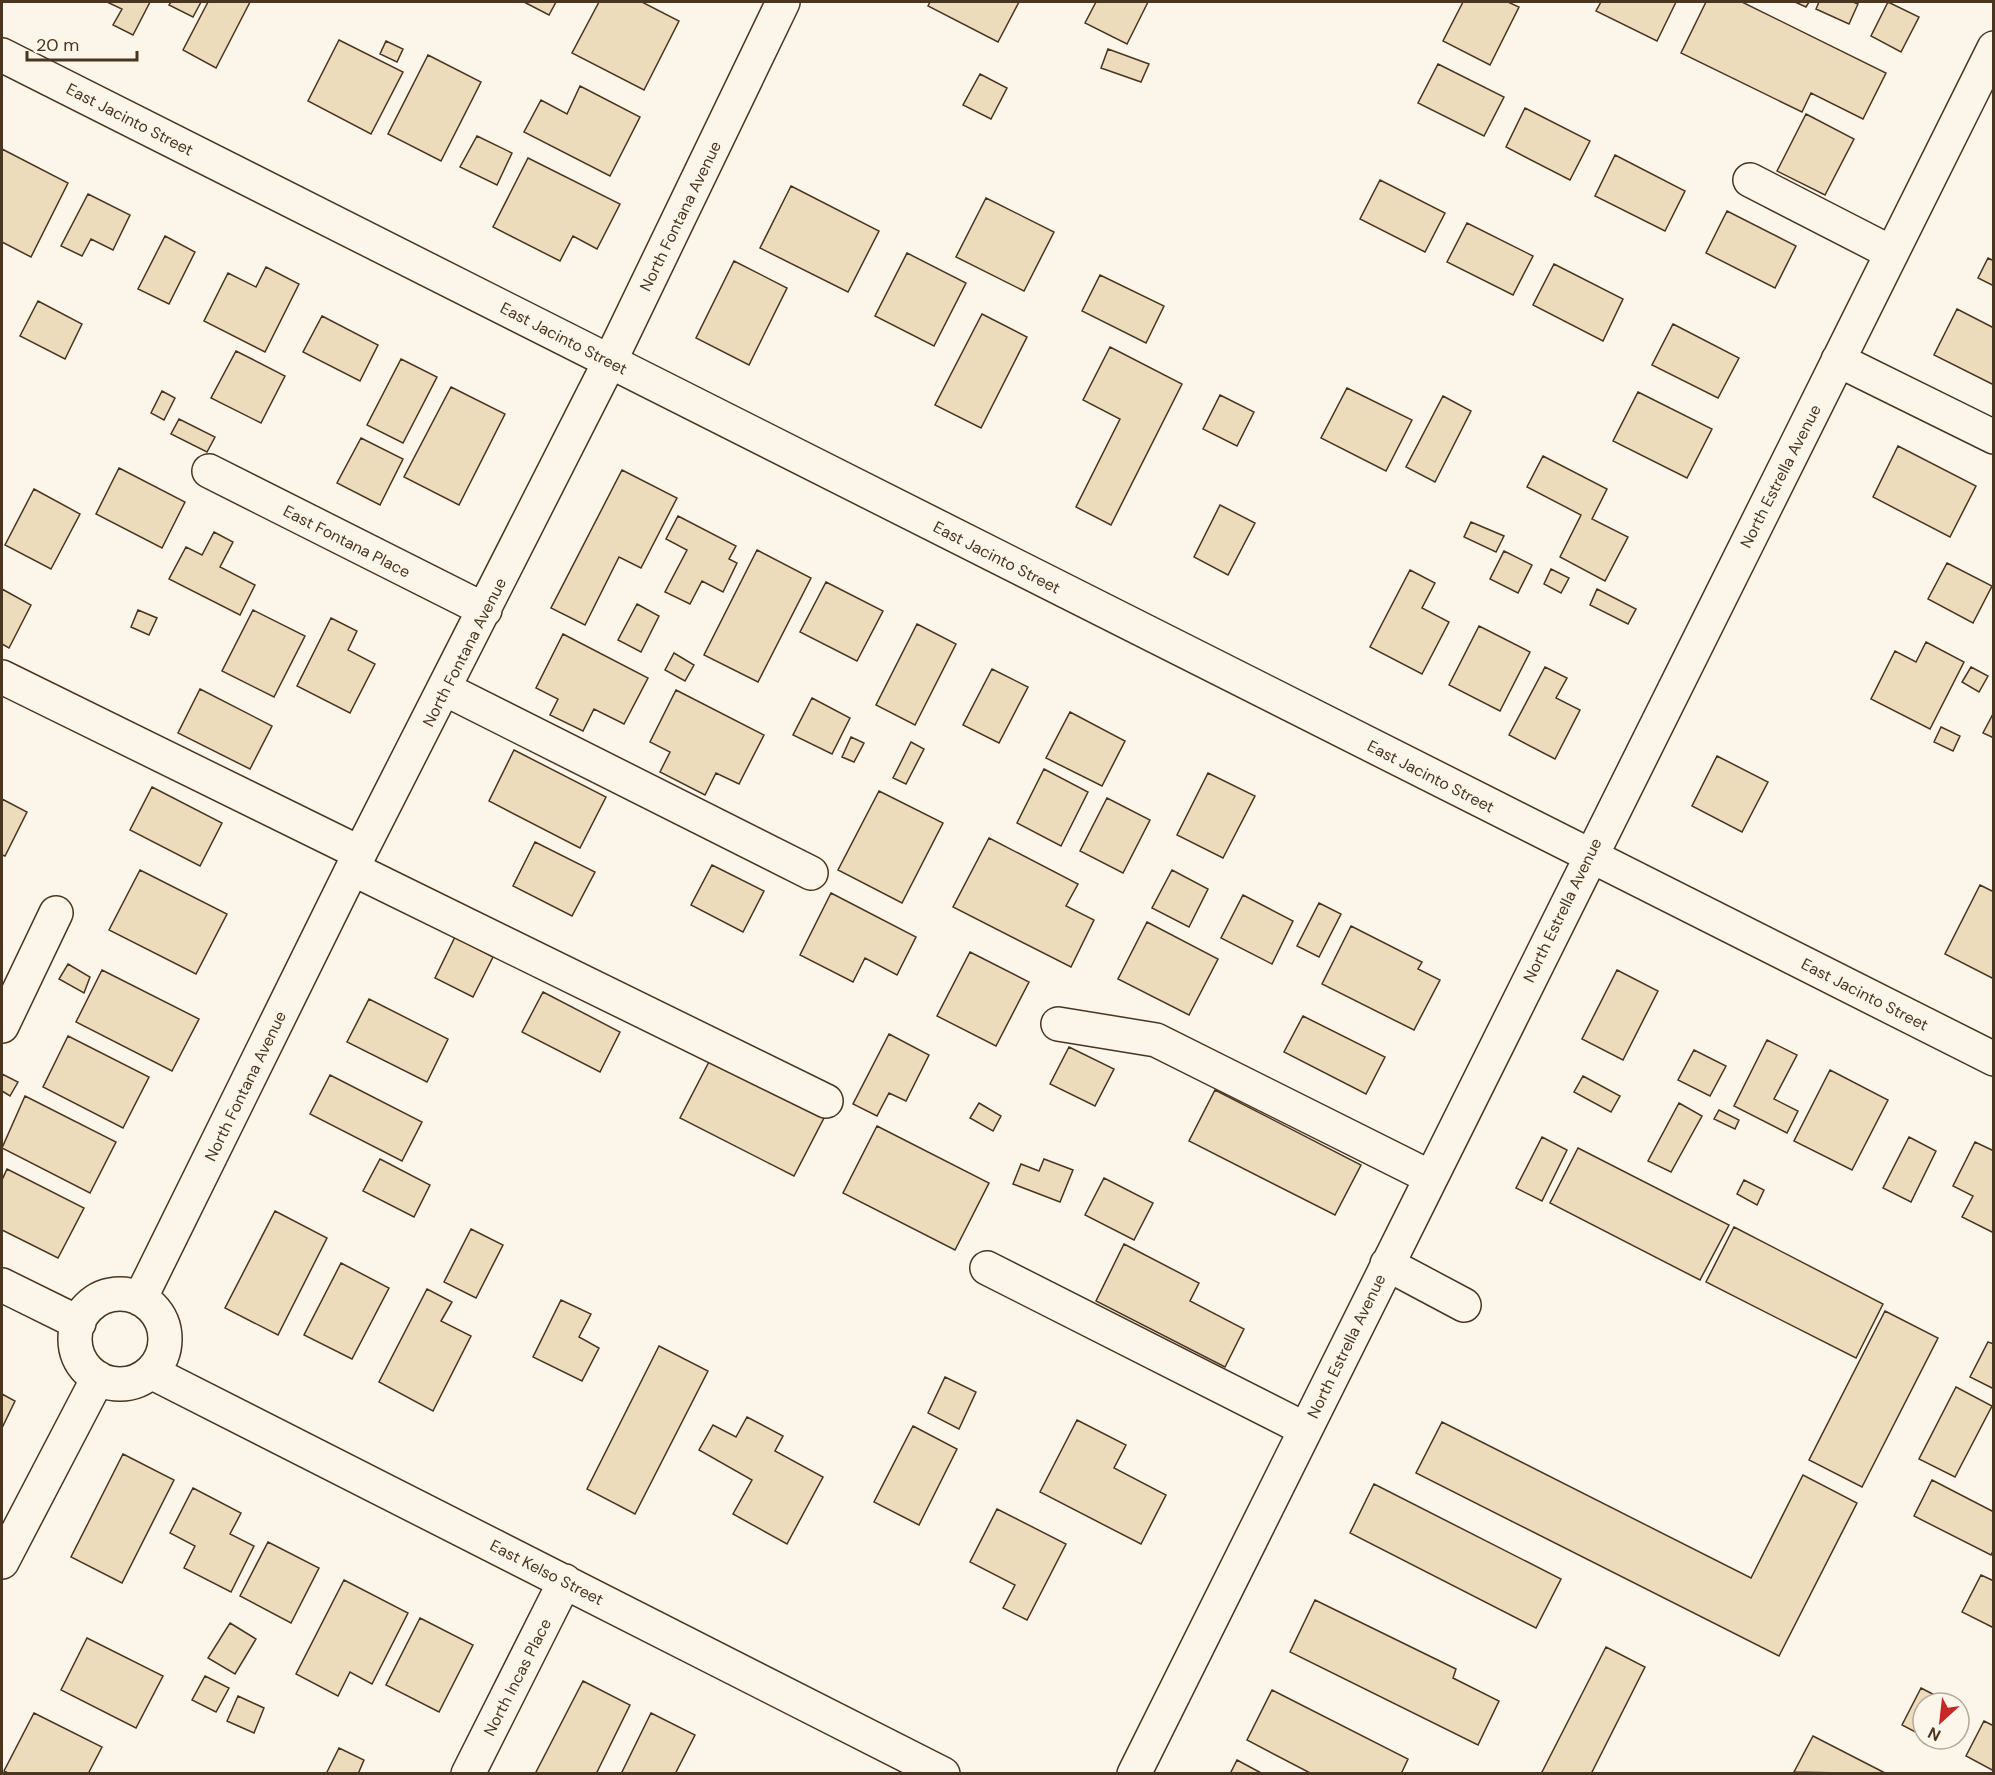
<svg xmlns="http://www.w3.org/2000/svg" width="1995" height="1775" font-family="'DM Sans',sans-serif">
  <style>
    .building { fill: #ecdcbc; stroke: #4a3520; stroke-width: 1.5 }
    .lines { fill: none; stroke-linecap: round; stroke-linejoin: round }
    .minor-casing { stroke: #4a3520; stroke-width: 36 }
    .minor { stroke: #fbf6e9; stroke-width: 33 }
    .labels { text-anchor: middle; stroke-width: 4.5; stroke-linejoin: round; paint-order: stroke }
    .street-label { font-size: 16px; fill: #4a3520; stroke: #fbf6e9 }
  </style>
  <rect width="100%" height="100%" fill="#fbf6e9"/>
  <!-- building -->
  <path class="building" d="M107,2H150L133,35L113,25L122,9Z
    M171,2H201L193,17L169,5Z
    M208,2H250L216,68L183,50Z
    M524,2H556L549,15Z
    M599,2H642L679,21L644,90L572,53Z
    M930,2H1019L998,42L928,6Z
    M1096,2H1148L1127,44L1085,23Z
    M1463,2H1508L1519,7L1490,65L1443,41Z
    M1601,2H1676L1657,41L1596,11Z
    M1706,2H1742L1886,73L1863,119L1811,93L1802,112L1681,53Z
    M1795,2H1809L1806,7Z
    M1819,2H1853L1858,4L1849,24L1816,9Z
    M1888,2L1919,17L1901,52L1871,36Z
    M339,40L403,72L371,134L308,101Z
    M386,41L403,49L397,62L380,54Z
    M1108,49L1149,64L1141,82L1101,68Z
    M428,55L481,82L441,161L388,134Z
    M1438,64L1504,97L1484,136L1418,103Z
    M980,74L1007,88L991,119L963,105Z
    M580,86L640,117L610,176L524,132L541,100L567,114Z
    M1525,108L1590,141L1570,180L1506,147Z
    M1806,114L1854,139L1825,195L1777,171Z
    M477,136L512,153L497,185L460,167Z
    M2,149L68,183L31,257L2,242Z
    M1615,155L1685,191L1665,231L1595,196Z
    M528,158L620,204L597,249L573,236L560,261L493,227Z
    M1380,180L1445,213L1425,252L1360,219Z
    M791,186L879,231L848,292L760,248Z
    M88,194L130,215L113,250L91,239L82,256L61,246Z
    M986,198L1054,232L1024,291L956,257Z
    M1727,211L1796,246L1775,288L1706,253Z
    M1467,223L1533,256L1513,295L1447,262Z
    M165,236L195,252L169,304L138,289Z
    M907,253L966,283L934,346L875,316Z
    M1988,258L1994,261V286L1978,278Z
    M734,261L787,288L749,365L696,338Z
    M1554,264L1623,299L1603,341L1533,305Z
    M266,267L299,284L265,352L204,321L228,273L256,287Z
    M1100,275L1164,306L1146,343L1082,311Z
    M38,301L82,324L65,359L20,336Z
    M1957,309L1994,328V385L1934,355Z
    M982,314L1027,337L981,428L935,405Z
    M322,316L378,345L360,381L303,352Z
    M1673,324L1739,358L1718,398L1652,365Z
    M1110,347L1182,384L1111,525L1076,507L1120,419L1083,400Z
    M236,351L285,376L261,423L211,398Z
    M401,359L437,377L403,443L367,425Z
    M451,387L505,414L459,505L404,477Z
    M1347,388L1412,420L1386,471L1321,438Z
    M162,391L175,398L164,420L151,413Z
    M1638,392L1712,429L1687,478L1613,441Z
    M1220,395L1254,412L1237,446L1203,429Z
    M1443,396L1471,411L1435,482L1406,467Z
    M179,419L215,437L207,452L171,434Z
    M361,438L403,459L380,505L337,483Z
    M1898,446L1976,486L1950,537L1873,497Z
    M1543,456L1607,489L1592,519L1628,537L1605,581L1560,557L1581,515L1527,487Z
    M119,468L185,502L162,548L96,514Z
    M622,470L677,498L641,568L619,557L585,625L551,608Z
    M34,489L80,514L51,569L5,545Z
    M1220,505L1255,523L1228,575L1194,557Z
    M678,516L736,546L729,559L737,563L723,592L702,581L690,604L665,592L687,550L666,539Z
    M1471,522L1504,536L1496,552L1464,537Z
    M214,532L233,542L220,567L255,585L240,615L169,579L186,547L202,555Z
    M757,550L811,578L758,682L704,655Z
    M1504,551L1532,565L1518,593L1490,579Z
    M1947,563L1992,586L1973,623L1928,599Z
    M1551,569L1569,578L1561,593L1544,584Z
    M1410,570L1435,583L1422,608L1449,622L1422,674L1370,647Z
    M826,582L883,611L857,661L800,632Z
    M2,589L31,605L9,648L2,644Z
    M1597,589L1636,609L1628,624L1590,605Z
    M637,604L659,616L641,652L618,640Z
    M138,610L157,618L149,635L131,627Z
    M253,610L305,636L274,697L222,671Z
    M331,618L357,631L348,650L375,664L350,713L297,686Z
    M917,624L956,644L915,725L876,705Z
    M1479,626L1530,652L1500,711L1449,685Z
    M563,634L648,678L624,724L594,709L583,731L550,715L558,699L536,688Z
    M1926,642L1964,662L1930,729L1871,699L1895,651L1916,662Z
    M674,653L694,665L685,681L665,670Z
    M1545,667L1567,678L1556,698L1580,710L1555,759L1509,735Z
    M1971,667L1988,676L1979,692L1962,682Z
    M992,669L1028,687L999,743L963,725Z
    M200,689L272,726L250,769L178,733Z
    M676,690L764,735L739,784L716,773L705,795L660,772L670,752L650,742Z
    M812,698L850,718L832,754L793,735Z
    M1070,712L1125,741L1102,786L1046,758Z
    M1994,712V738L1983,733Z
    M1941,727L1960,736L1953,751L1934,742Z
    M851,737L864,743L854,762L842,757Z
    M911,742L924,749L906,784L893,778Z
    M514,750L606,797L580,848L489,801Z
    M1717,756L1768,782L1742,832L1692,806Z
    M1044,769L1088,792L1061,846L1017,823Z
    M1208,773L1255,796L1223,858L1177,835Z
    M152,787L222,823L200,866L130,830Z
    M879,791L943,823L902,903L838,870Z
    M1107,798L1150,820L1123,873L1080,851Z
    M2,799L27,812L5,856L2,855Z
    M989,838L1078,884L1066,906L1094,920L1071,967L953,907Z
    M535,842L595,872L572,916L513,886Z
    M712,865L764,891L743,932L691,905Z
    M140,870L227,914L196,974L109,930Z
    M1172,870L1208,889L1189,927L1152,908Z
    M1980,885L1994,892V979L1945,954Z
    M831,893L916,937L897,975L865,958L853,982L800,955Z
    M1243,895L1293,921L1272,964L1221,938Z
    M1319,903L1341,914L1319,957L1297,946Z
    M1147,922L1218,959L1189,1015L1118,979Z
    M1351,926L1422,962L1418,969L1440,980L1414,1030L1322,984Z
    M455,937L493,957L473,997L435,978Z
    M970,952L1029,982L996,1046L937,1016Z
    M68,964L90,977L84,993L59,979Z
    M102,970L199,1019L172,1071L76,1022Z
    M1617,970L1658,991L1623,1060L1582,1039Z
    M543,992L620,1032L600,1072L522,1032Z
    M369,999L448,1039L427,1082L347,1042Z
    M1303,1016L1385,1057L1366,1094L1284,1052Z
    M889,1034L929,1055L906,1101L889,1093L877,1116L853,1104Z
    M68,1036L149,1077L123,1128L43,1087Z
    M1767,1040L1797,1055L1774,1099L1798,1111L1787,1133L1734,1106Z
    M1069,1047L1114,1069L1095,1106L1050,1084Z
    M1694,1050L1726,1066L1710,1096L1678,1080Z
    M711,1058L825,1116L794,1176L680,1118Z
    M1830,1070L1888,1100L1852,1170L1794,1141Z
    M2,1074L18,1082L10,1096L2,1091Z
    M330,1075L422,1122L402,1161L310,1114Z
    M1583,1076L1620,1096L1611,1112L1574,1092Z
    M1215,1090L1361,1165L1335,1215L1189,1141Z
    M25,1096L116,1142L90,1193L2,1148Z
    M979,1103L1001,1116L993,1131L970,1118Z
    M1679,1103L1702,1116L1671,1172L1648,1161Z
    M1719,1110L1739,1120L1735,1129L1714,1119Z
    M877,1126L989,1183L955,1250L843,1193Z
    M1542,1137L1567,1150L1542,1201L1516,1188Z
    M1909,1137L1936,1151L1911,1202L1883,1188Z
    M1975,1142L1994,1151V1233L1962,1217L1973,1196L1953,1186Z
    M1578,1148L1729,1225L1700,1280L1550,1203Z
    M380,1159L430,1185L414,1217L363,1191Z
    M1044,1159L1073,1170L1060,1202L1013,1184L1021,1164L1039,1171Z
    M7,1169L84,1208L58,1258L2,1230V1180Z
    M1104,1178L1153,1203L1134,1240L1085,1215Z
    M1744,1180L1764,1190L1757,1205L1737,1194Z
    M275,1211L327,1238L278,1335L225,1308Z
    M1734,1227L1883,1304L1856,1358L1706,1282Z
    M471,1229L503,1245L476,1298L444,1282Z
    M1124,1244L1199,1283L1190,1301L1244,1329L1225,1367L1096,1301Z
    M341,1263L389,1288L352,1359L304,1335Z
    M427,1289L452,1302L441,1321L471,1336L433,1411L379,1382Z
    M561,1300L591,1314L579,1337L599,1348L582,1381L533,1357Z
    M1885,1311L1938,1338L1862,1487L1809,1460Z
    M1988,1342L1994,1344V1389L1970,1377Z
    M659,1346L708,1371L635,1514L587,1489Z
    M945,1377L976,1392L959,1429L928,1413Z
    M1956,1387L1992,1406L1955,1477L1919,1459Z
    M2,1394L15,1401L2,1428Z
    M747,1417L783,1436L775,1451L823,1477L787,1544L733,1514L752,1480L699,1450L713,1425L736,1437Z
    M1077,1420L1126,1445L1114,1468L1166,1495L1141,1544L1040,1492Z
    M1442,1422L1751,1578L1803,1475L1857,1503L1779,1656L1416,1473Z
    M913,1426L957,1449L919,1525L874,1502Z
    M123,1454L174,1480L122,1583L71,1557Z
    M1932,1480L1994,1512V1549L1991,1555L1914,1516Z
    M1374,1484L1561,1579L1536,1628L1350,1533Z
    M193,1488L241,1513L230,1534L254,1546L231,1592L184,1568L195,1546L170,1533Z
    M997,1509L1066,1544L1027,1620L1003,1608L1015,1585L970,1562Z
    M268,1542L319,1568L291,1623L240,1596Z
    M1981,1575L1994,1581V1628L1962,1612Z
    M344,1580L408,1613L372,1684L350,1672L338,1696L296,1674Z
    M1315,1600L1456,1669L1453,1678L1499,1701L1478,1745L1290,1652Z
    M420,1618L473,1645L439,1712L386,1685Z
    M230,1623L256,1639L235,1674L208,1658Z
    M87,1638L163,1676L136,1728L61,1690Z
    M1606,1647L1645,1667L1591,1774H1541Z
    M205,1676L229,1688L216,1712L192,1700Z
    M583,1681L630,1705L596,1774H535Z
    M1921,1688L1950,1703H1923V1736L1902,1725Z
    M1272,1690L1408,1759L1401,1774H1312L1247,1740Z
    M238,1696L264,1708L254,1733L227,1721Z
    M34,1713L102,1747L88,1774H10L4,1771Z
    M651,1713L695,1735L675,1774H621Z
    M1984,1721L1994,1726V1771L1966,1756Z
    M1813,1736L1887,1774L1794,1772Z
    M339,1748L364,1760L358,1774H326Z
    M1237,1760L1263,1774H1230Z"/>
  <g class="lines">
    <!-- minor casing -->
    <g class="minor-casing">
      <path id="minor" d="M2,55L1994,1059
        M1750,180L1892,253
        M1838,360L1994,437
        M209,471L485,610
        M2,677L360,853
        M445,689L811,873
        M353,869L826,1101
        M1058,1024L1156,1040L1430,1177
        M2,1026L56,913
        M1387,1264L1464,1305
        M987,1268L1305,1429
        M2,1285L79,1323
        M75 1339a45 45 0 1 1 90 0a45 45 0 1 1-90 0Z
        M140,1299L360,853L610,361L783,2
        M151,1372L943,1774
        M2,1562L98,1378
        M468,1774L565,1581
        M1134,1774L1994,48"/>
    </g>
    <!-- minor -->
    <use href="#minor" class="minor"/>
  </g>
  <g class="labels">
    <!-- street labels -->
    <g class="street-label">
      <text transform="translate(130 119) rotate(27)" y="6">East Jacinto Street</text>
      <text transform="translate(680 216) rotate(-64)" y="6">North Fontana Avenue</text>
      <text transform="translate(564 338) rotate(27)" y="6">East Jacinto Street</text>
      <text transform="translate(1780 476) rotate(-63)" y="6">North Estrella Avenue</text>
      <text transform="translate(347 541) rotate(27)" y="6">East Fontana Place</text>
      <text transform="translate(997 557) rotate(27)" y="6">East Jacinto Street</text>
      <text transform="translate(464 652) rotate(-63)" y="6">North Fontana Avenue</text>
      <text transform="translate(1431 776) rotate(27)" y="6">East Jacinto Street</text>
      <text transform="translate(1562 910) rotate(-64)" y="6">North Estrella Avenue</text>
      <text transform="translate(1865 994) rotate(27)" y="6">East Jacinto Street</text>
      <text transform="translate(245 1086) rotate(-64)" y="6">North Fontana Avenue</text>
      <text transform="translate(1346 1346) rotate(-64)" y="6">North Estrella Avenue</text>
      <text transform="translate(547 1572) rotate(27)" y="6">East Kelso Street</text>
      <text transform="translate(517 1677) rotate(-63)" y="6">North Incas Place</text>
    </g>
  </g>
  <!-- border -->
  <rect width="1995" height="1775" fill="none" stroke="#4a3520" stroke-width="6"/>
  <!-- north arrow -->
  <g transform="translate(1941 1721) rotate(207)"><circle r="28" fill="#fbf6e9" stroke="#b4a999" stroke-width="1.5"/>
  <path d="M0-4.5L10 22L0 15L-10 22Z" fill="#c62828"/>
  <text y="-9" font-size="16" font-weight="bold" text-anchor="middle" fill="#4a3520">N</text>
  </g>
  <!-- scale -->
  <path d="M27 51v9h110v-9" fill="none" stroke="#4a3520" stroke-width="3"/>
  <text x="36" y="51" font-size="18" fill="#4a3520" stroke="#fbf6e9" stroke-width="4.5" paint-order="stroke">20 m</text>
</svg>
